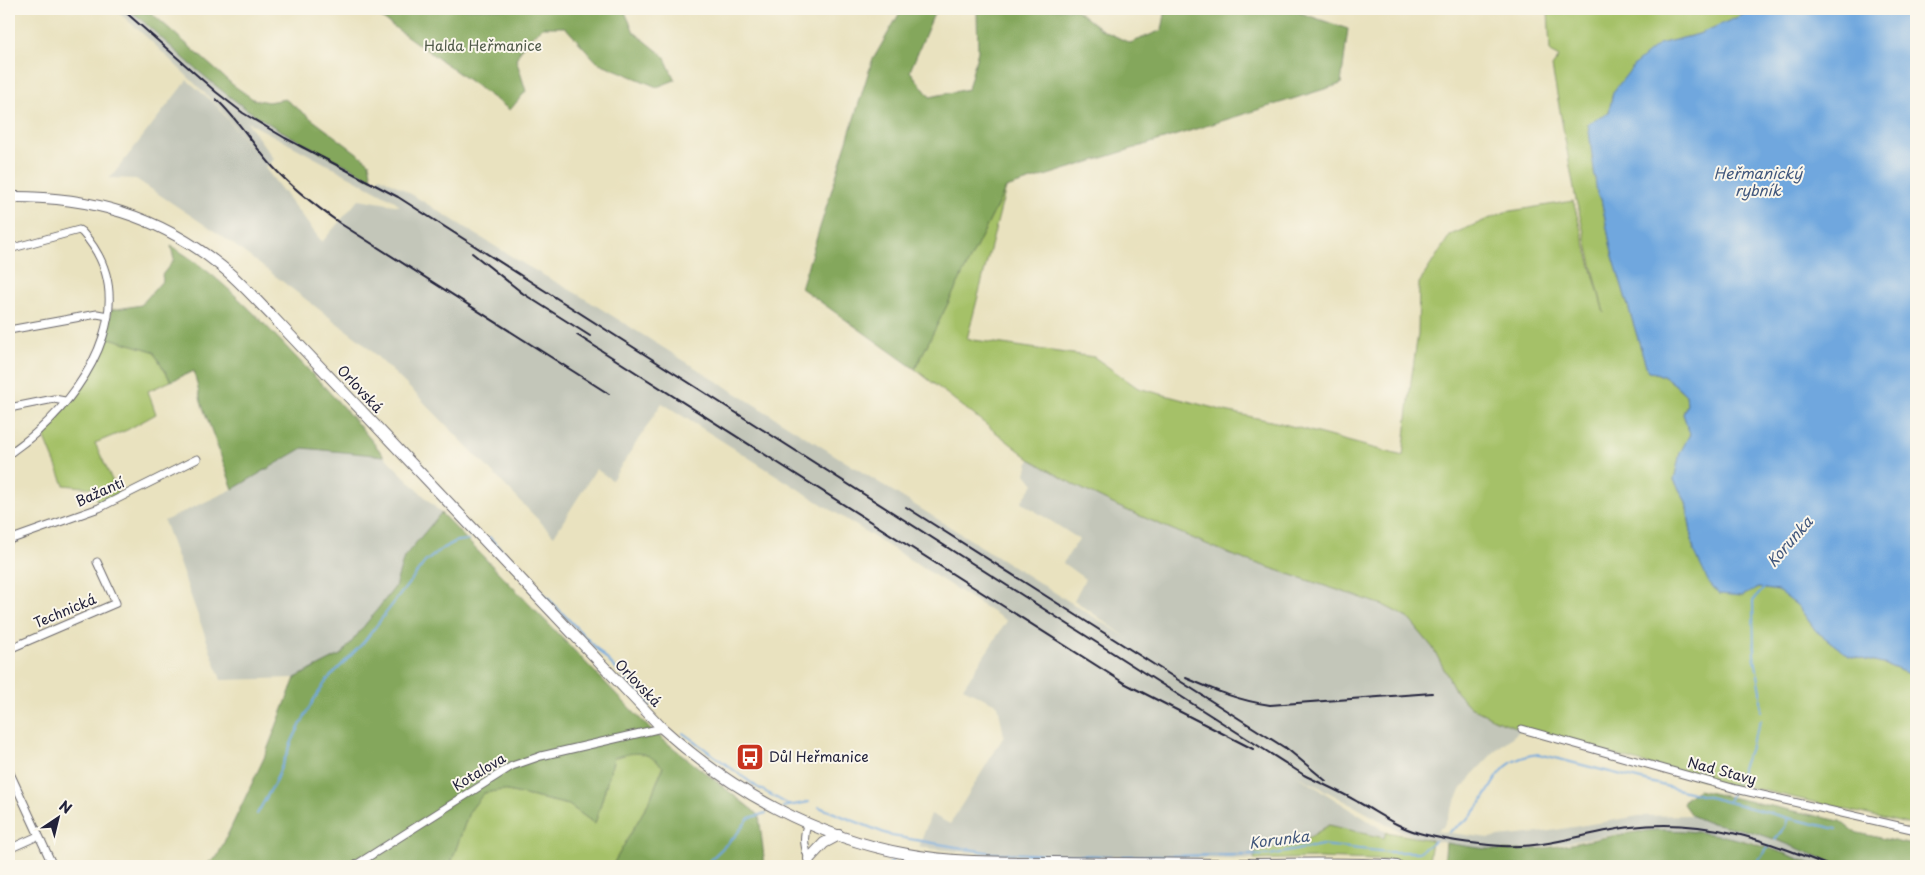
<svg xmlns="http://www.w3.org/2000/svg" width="1925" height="875" font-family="'Playpen Sans',sans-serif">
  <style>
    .industrial { fill: #c3c6b9; fill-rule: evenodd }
    .green { fill: #a5c167; stroke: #647251 }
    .forest { fill: #84a75c; stroke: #53644c }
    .water { fill: #6fa7de; stroke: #48648c }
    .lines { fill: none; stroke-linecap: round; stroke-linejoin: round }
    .stream { stroke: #6fa7de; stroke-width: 2 }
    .minor-casing { stroke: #686569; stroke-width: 9 }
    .secondary-casing { stroke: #686569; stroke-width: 12 }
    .minor { stroke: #fff; stroke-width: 7 }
    .secondary { stroke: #fff; stroke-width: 10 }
    .rail { stroke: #22223b; stroke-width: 2 }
    .labels { text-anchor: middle; stroke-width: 4; stroke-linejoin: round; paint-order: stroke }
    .park-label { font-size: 14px; fill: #505a4a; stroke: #fbf7ec }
    .street-label { font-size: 14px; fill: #22223b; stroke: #fbf7ec }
    .poi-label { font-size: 14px; fill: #22223b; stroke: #fbf7ec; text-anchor: start }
    .water-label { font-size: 15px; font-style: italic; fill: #41577c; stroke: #fbf7ec }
  </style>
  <rect width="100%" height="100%" fill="#fbf7ec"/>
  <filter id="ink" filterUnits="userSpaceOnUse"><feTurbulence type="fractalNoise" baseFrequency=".02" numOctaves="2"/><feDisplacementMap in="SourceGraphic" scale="10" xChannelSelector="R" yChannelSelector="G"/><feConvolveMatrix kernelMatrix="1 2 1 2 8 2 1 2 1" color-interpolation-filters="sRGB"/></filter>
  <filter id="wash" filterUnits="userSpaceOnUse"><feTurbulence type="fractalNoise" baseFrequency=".0096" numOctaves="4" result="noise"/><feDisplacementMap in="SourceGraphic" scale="20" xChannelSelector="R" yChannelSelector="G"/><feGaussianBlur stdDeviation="1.12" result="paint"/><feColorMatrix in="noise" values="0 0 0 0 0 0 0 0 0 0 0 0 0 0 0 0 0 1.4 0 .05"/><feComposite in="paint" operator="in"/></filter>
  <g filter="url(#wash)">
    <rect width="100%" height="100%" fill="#e9e2bf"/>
    <!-- industrial -->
    <path class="industrial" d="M115,9H129L219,89L287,133L377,181L380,177L403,189L527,266L579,295L1129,639L1074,600L1085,579L1063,563L1079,539L1021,502L1034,484L1026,474L1030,459L1076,486L1119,507L1383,605L1408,618L1433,648L1456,692L1470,707L1495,720L1522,729L1497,749L1474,773L1461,790L1443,827L1435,831L1489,838L1538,833L1639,816L1691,815L1707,822L1753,832L1777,840L1841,866H1816L1774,849L1751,841L1681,830L1633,831L1524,850L1482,849L1446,843L1417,837L1398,830L1295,774L1386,832L1384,838L1329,825L1299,844L1257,851L1254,860L965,852L919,847L931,814L950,824L1004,736L998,705L963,688L1007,621L662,403L612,480L596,469L554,536L417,395L362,342L229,241L136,179L109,178L112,176L187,80L217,106L260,161L219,107L152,42ZM246,121L395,201L400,206L359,199L322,242L265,168L274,159Z
      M303,448L384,456L441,513L404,557L395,587L342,654L295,678L221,680L164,521L233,489Z"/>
    <!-- green -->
    <path class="green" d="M1548,9H1756L1699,34L1659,44L1613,92L1609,112L1592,123L1601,199L1612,253L1648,372C1663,372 1675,385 1686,395L1687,404L1683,414L1690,434L1680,454L1674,480L1686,502L1694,551L1742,596L1758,588L1779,591L1798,606L1816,631L1849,656L1887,665L1916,677V826L1740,785L1736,789L1522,729L1496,720L1470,707L1456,692L1433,648L1408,618L1383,605L1237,557L1119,507L1076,486L1030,459L915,369L1006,188L967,339L1094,357L1138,388L1225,411L1280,423L1403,456L1411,381L1418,334L1419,283L1450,235L1505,212L1573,201L1604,313L1576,200L1552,67L1559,57L1550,52Z
      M106,337L153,351L171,381L148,391L156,414L127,430L95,443L119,495L98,504L93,488L64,485L42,431L77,392L97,363Z
      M632,752L652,756L663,766L650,800L612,866H450L469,812L484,793L503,790L569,805L595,824L614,758Z
      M1329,825L1384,838L1386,832L1432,840L1429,862L1319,858L1254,860L1256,851L1299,844Z"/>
    <!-- forest -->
    <path class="forest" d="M129,9H147L233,85L253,99L268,102L285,99L369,162L372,179C330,156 285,136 245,108C204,79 167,42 129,9Z
      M369,9H627L625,12L634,32L664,56L675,80L657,87L597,62L565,27H543L525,42L516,59L526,91L510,110Z
      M902,9H936L910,71L930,97L968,89L978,51L977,13L980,9H1075L1102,30L1130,43L1162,30L1166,9H1289L1348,29L1341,84L1006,188L915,369L801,288L872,61Z
      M171,246C217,273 256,315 293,354C325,387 356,420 384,456L303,448L233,489L201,402L194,371L171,381L153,351L106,337L111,310L141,305L163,280L162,275L174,260Z
      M441,513L652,731L759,815L765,866H612L650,800L663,767C646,750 635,751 614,758L595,824L569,805L503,790L484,793L469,812L450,866H203L217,857L264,758L295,678L342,654L395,587L404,557Z
      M1698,790L1840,821L1854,832L1916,846V866H1841L1777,840L1753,832L1707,822L1691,815L1683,804L1686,798Z
      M1656,830C1717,830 1761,843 1816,866H1446L1444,864L1446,843C1472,847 1497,852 1523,850C1568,848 1611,833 1656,830Z"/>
    <!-- water -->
    <path class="water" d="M1756,9H1916V677L1887,665L1849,656L1816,631L1798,606L1778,591L1758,588L1742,596L1719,594L1708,581L1694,551L1686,502L1674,480L1680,453L1690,434L1683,414L1687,404L1686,395C1676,385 1663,372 1648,372L1612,253L1601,199L1597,194L1588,124L1609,112L1613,92L1635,64L1659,44L1699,34Z"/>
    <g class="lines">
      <!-- stream -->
      <path class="stream" d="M489,537L651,705
        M1761,711V691L1754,654L1753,601L1764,588
        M683,733L757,787L789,805
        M1736,783L1761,720
        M1728,802L1788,818L1785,827L1775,839
        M783,807L809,802
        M819,807L892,836L992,853L1111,856
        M257,814L274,784L294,737L313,701L327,680L363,643L425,562L443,548L457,541L468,540
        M1788,818L1837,829
        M1449,832C1456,827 1465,822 1471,816C1497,788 1493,759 1539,754L1728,802L1731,794
        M1122,856L1270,855L1322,845L1389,852H1419L1435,841
        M704,866L736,835L749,818L766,813
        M887,866L896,857
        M1754,866L1768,847"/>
    </g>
  </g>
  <g filter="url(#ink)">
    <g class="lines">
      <!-- minor casing -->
      <g class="minor-casing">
        <path id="minor" d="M9,249L79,230L82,232C141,297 93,381 39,430C30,439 19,446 9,454
          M9,330L97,314L108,316
          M9,408L54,399L65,401
          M9,540L99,508L197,459
          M9,649L116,603L97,562
          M1522,729L1736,789L1916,830
          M9,771L53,866
          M808,823C801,839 806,851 811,866
          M9,849L38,836
          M354,866L512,766L541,756L662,728"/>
      </g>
      <!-- secondary casing -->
      <g class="secondary-casing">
        <path id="secondary" d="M9,197C89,196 158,215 221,266C240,281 256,300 273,317L662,728C731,791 815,837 907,854C954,863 1005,862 1053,862C1120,863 1187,864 1254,864C1302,864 1350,862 1397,866
          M809,859L824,843L839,835"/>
      </g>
      <!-- minor -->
      <use href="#minor" class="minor"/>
      <!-- secondary -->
      <use href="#secondary" class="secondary"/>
      <!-- rail -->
      <path class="rail" d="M122,9L216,92L243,113L285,138L398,197L1304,775C1322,784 1341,792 1358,802C1378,813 1397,827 1419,833C1444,840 1474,844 1501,846C1545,849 1588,832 1631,827C1703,818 1764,839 1829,866
        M216,99C238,119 253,145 273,167C293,189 317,207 341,224L609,394
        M472,253L525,295
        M519,291L590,336
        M577,335L1124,683L1253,749
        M906,507L1290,751
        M1186,678C1214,690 1239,701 1270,705L1432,693
        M1285,747L1326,781"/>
    </g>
  </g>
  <!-- icons -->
  <defs>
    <g id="bus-square" transform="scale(1.4375)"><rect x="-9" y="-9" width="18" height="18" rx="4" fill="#c8321e" stroke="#fbf7ec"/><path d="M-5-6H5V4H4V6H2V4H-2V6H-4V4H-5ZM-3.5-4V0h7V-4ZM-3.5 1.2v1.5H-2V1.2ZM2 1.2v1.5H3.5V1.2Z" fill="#fff"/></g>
  </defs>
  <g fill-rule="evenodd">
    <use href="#bus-square" x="750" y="757"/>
  </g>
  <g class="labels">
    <!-- park labels -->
    <g class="park-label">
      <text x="483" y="51">Halda Heřmanice</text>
    </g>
    <!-- street labels -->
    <g class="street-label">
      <text transform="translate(360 389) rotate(47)" y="5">Orlovská</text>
      <text transform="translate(100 492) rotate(-24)" y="5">Bažantí</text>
      <text transform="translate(65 611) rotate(-23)" y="5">Technická</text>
      <text transform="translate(638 683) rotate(46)" y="5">Orlovská</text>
      <text transform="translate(1722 771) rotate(15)" y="5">Nad Stavy</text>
      <text transform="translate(479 772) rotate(-31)" y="5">Kotalova</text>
    </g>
    <!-- poi labels -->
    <g class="poi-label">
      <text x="769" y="762">Důl Heřmanice</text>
    </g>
    <!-- water labels -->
    <g class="water-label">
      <text x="1758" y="179">Heřmanický<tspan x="1758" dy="17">rybník</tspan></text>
      <text transform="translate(1790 542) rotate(-49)" y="5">Korunka</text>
      <text transform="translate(1279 840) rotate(-7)" y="5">Korunka</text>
    </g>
  </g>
  <!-- margin -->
  <rect width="1925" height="875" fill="none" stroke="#fbf7ec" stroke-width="30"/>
  <!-- north arrow -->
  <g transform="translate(58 818) rotate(35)" stroke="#fbf7ec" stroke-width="4" paint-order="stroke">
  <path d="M0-4L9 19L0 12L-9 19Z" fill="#22223b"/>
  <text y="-8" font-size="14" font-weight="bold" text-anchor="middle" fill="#22223b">N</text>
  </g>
</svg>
